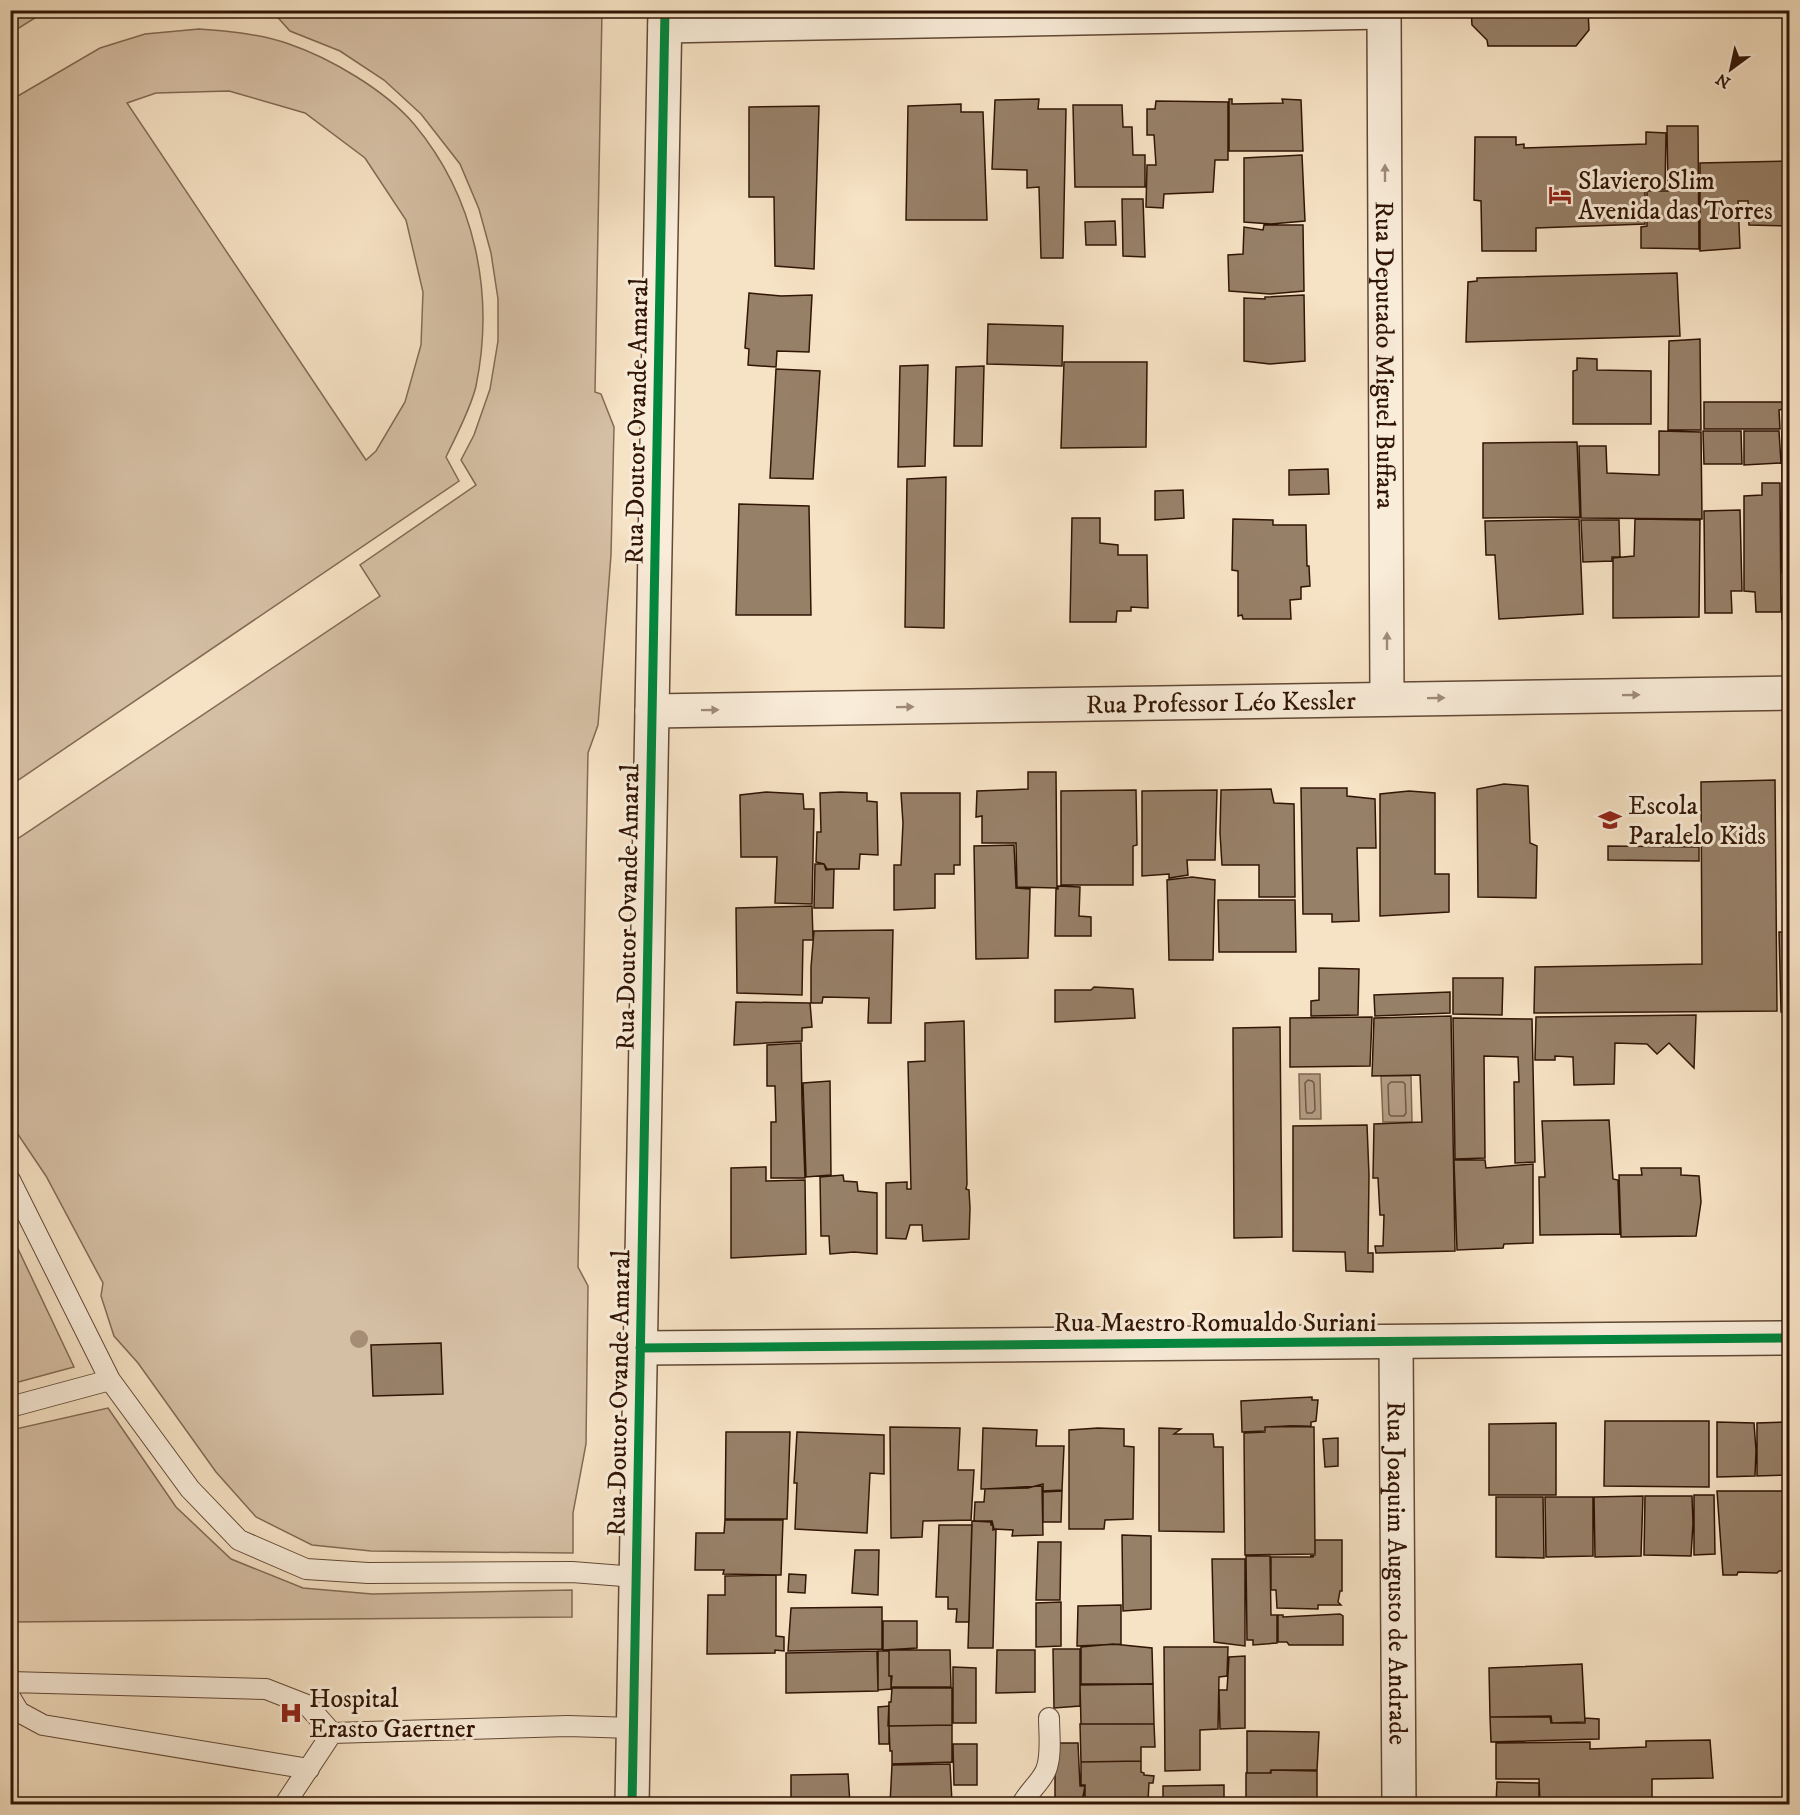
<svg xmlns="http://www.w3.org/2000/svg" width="1800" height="1815" font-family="'IM FELL DW Pica',serif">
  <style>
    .green { fill: #d5bfa4; stroke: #836a54; stroke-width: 1.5; fill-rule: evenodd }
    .water { fill: #b39c83; stroke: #7f6651; stroke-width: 1.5 }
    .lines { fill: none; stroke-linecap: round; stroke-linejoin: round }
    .shore { stroke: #725844; stroke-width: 1.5 }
    .building { fill: #978068; stroke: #311505; stroke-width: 1.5 }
    .service-casing { stroke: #624835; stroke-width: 22 }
    .minor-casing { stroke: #624835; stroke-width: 36 }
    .tertiary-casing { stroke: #624835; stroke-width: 36 }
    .service { stroke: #f9ecd9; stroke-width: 20 }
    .minor { stroke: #f9ecd9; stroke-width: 33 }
    .tertiary { stroke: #f9ecd9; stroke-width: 33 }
    .cycleway-casing { stroke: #f9ecd9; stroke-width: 13 }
    .cycleway { stroke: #00873e; stroke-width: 9 }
    .tree { fill: #a58d75 }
    .oneway { fill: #9f8b7a }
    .labels { text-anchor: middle; stroke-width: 6; stroke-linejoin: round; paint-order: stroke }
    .poi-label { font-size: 26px; fill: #311505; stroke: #f9ecd9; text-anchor: start }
    .street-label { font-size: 26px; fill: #311505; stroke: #f9ecd9 }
  </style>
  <rect width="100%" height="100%" fill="#f6e2c4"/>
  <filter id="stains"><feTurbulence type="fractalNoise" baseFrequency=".00333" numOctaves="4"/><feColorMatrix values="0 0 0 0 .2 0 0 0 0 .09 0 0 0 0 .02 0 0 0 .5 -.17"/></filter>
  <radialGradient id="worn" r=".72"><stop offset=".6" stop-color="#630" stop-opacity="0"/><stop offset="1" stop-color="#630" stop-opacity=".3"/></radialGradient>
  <!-- green -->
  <path class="green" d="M11,10H46V11L11,33Z
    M272,11H602L595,392L601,394L614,427L611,555L598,725L588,753L578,1267L588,1286L586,1444L573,1513V1553L371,1551L312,1545L256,1517L216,1472L138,1363L114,1336L101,1296L103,1283L46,1176L11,1124L10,844L380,596L360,565L476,485L461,460L474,435L490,389L498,341V299L491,253L479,209L460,164L421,114L384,80L340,51L290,31Z
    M199,29C229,31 260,34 289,44C330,58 385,90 414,124C475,197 495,293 476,386C471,408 456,436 446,457L459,481L11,785V100L100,48L145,34ZM229,91L305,113L365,158L406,220L423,292L421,345L405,402L376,451L366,460L127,103L156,93Z
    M11,1234L74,1367L11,1384H10Z
    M108,1408L176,1507L231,1559L303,1588L372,1594L572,1590V1617L11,1622V1430Z"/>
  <!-- water -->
  <path class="water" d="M1299,1074H1320L1321,1119H1300Z
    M1381,1076H1411L1412,1122H1383Z"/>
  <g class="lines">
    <!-- shore -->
    <path class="shore" d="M1308,1080L1312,1081L1314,1083L1315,1110L1312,1113H1307L1306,1110L1305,1083Z
      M1391,1082H1403L1405,1084L1406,1113L1404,1116H1391L1389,1114L1388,1085Z"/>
  </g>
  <!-- building -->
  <path class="building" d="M1471,10H1588L1589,30L1576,46H1488L1487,40L1472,25Z
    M1701,10H1790V16H1701Z
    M1039,99L1038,109H1066L1063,258H1041L1039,187L1027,188V170L992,169L995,100Z
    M1229,99H1232V104L1283,103L1282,99L1301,100L1303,151H1229Z
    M1156,101L1228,102V160H1215L1213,192L1164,194L1163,208L1146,207L1147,165H1156L1154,135H1147V109H1155Z
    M961,104V112H983L987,220H906L908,106Z
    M1073,105H1122L1123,127H1132L1133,155H1145V187H1075Z
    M819,106L814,269L775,266L774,197H749V107Z
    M1667,126H1698L1699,249L1641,248V227L1647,226V191H1668Z
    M1646,132L1666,133L1665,189L1645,190V224L1536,228V251H1482L1481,201L1474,200L1475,137H1516V145L1524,144V148L1646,144Z
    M1302,155L1305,221L1271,224L1244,222V158Z
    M1790,161V226L1749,225L1748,201H1738L1740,248L1700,251V163Z
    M1122,199H1143L1145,257L1123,256Z
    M1115,221L1116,245H1086L1085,222Z
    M1264,225H1303L1304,291L1270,294L1229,291L1228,255L1243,254L1244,227L1263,230Z
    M1677,273L1680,336L1466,342L1468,282L1477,281V278Z
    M749,293L781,296L812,295L809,352L777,351L776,367L748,365L749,349L745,348Z
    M1304,295L1305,361L1270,364L1244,361V298L1265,299V297Z
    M988,324L1063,326L1062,366L987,364Z
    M1700,339L1701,430H1668L1669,341Z
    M1577,358L1597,359V370L1651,371V424H1573V371L1577,370Z
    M1064,362H1147L1146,447L1061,448Z
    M928,365L925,466L898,467L900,366Z
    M984,366L982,446H954L956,367Z
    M776,369L820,371L813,479L770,478Z
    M1704,402H1782L1783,409L1779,410L1780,429H1704Z
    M1659,431L1701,432L1702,519L1581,518L1579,446H1606L1607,473L1659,475Z
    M1703,431H1741L1742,464H1704Z
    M1744,431H1779L1781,463L1744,465Z
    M1782,431H1790V619H1782V597L1786,598L1787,573H1782Z
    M1577,442L1580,517L1483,518V443Z
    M1328,469L1329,494L1289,495V470Z
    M946,477L944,628L905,627L907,479Z
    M1762,483H1780L1781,612H1756L1755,592L1744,591V496L1762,495Z
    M1183,490L1184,518L1155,520V491Z
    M739,504L809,506L811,615H736Z
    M1740,510L1742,591H1731L1732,613H1705L1704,511Z
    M1072,518H1100V543L1118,545V555H1147L1148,608L1131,607V611H1117L1116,622H1070Z
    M1233,519L1273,520V525H1306L1307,566H1309L1310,586L1301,587V599L1290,600L1291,619H1243L1242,615L1238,616V571L1232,570Z
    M1579,519L1583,614L1499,619L1495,555H1486L1485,521Z
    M1635,519L1700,520L1699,617L1613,618V558L1634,556Z
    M1581,520H1619L1620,557H1612V561L1583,562Z
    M1783,770H1790V821H1783Z
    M1028,772H1056L1057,888L1017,887L1016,843H982V816L976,817L977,791L1028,789Z
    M1775,780L1777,1011L1534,1013L1535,967L1702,964L1701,782Z
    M1504,784L1528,786L1530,843L1537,846L1536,898L1478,897L1477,789Z
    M1301,788H1347V796L1375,799L1376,848H1357L1359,921L1332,922V914H1303Z
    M1271,789L1274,803L1294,804L1295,897H1259V865H1222L1220,833L1221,790Z
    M1136,790L1137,845L1133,846V885H1061V791Z
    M1217,790L1215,860H1187L1188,875L1169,878V874L1142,876V791Z
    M1409,791L1435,793V874H1449V912L1380,916V794Z
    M766,792L803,794L804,809H814L812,904L775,903L777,857H741L740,795Z
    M840,792L867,793V801L877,802L878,855L860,854L859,869H827L824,864L816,862L817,832H821L820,793Z
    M901,793H960V865H954V874H935V908L894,910V865H901L903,823Z
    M1014,845L1016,888L1030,889L1028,958L976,959L974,846Z
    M1608,846L1699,847V861L1608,860Z
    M815,864H824L826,870L834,869L833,908H814Z
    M1192,877L1215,880L1213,960H1169L1167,880Z
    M1058,886L1080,887L1079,916L1091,917V936H1055L1056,889H1058Z
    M1218,900H1295L1296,952H1219Z
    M812,906L813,940H803L802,995L737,993L736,908Z
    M893,930L891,1023H868L869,998L823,997L822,1003H811V967L814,931Z
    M1779,932L1790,933V1012H1781Z
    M1319,968L1359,969L1358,1015L1311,1016V1001L1319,1000Z
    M1453,978H1503L1502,1015L1453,1014Z
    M1094,987L1133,989L1135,1018L1055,1022V990H1091Z
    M1450,992V1013L1375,1016L1374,995Z
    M736,1002L810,1003L812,1027L802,1028V1041L734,1045Z
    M1696,1015L1694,1068L1669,1043L1657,1054L1647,1044L1615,1043L1614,1084L1574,1085L1573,1057L1555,1056V1060H1535L1536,1017Z
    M1451,1016L1455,1251L1376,1253L1375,1246H1383L1384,1215H1380L1378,1178H1373L1374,1124L1422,1122L1420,1075L1372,1076L1374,1018Z
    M1372,1017L1370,1066L1290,1067V1018Z
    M1453,1018L1532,1019L1535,1162L1515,1163L1514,1082H1519L1518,1057L1484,1056L1485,1158L1455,1159Z
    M964,1021L967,1184L966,1189L969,1190L970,1208L969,1239L923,1241L922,1225H910L906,1239L886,1238V1183L907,1182V1189H911L908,1062L925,1061V1023Z
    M1280,1027L1282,1237L1234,1238L1233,1028Z
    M801,1043L802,1102L805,1178H771V1122H776L775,1086H767V1045Z
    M830,1081L831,1175L806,1177L803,1083Z
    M1609,1120L1613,1179L1618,1180L1620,1234L1540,1235L1539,1177H1545L1542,1121Z
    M1367,1125L1369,1175L1368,1253H1373V1272L1346,1271L1345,1252L1293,1251V1126Z
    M1454,1160H1485L1486,1168L1533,1164V1243L1504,1244L1503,1248L1457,1250Z
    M766,1167V1181L805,1180L806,1254L731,1258V1168Z
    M1641,1168H1681V1175L1699,1176L1701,1202L1696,1236L1621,1237L1619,1175H1642Z
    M843,1175L844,1181L857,1182L858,1191L877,1193V1254L854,1252L830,1254L829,1236H821L820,1177Z
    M441,1343L443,1394L373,1396L371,1345Z
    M1312,1397V1400H1318L1316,1421L1311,1422V1426L1265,1427V1431L1242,1432L1241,1401Z
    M1605,1421H1709V1487L1604,1486Z
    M1717,1422L1754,1423L1756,1450L1755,1476L1717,1477Z
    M1790,1422V1475L1757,1476V1423Z
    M1556,1423V1495H1489V1424Z
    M1290,1426L1314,1427L1315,1554L1245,1555L1244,1433L1265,1432V1427Z
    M890,1427L960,1428L958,1470H974L971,1520L923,1521L922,1537L891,1538Z
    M983,1428L1037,1430L1036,1446H1064L1062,1490L1043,1491V1484L1028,1488L981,1489Z
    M1098,1428L1124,1429V1446L1134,1447L1133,1519L1105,1520L1104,1529H1069V1430Z
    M1159,1428L1181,1429L1174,1434H1213L1214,1447H1223L1224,1532L1159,1531Z
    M726,1432H790L787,1519H725Z
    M797,1432L884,1435V1474L870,1473L867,1533L795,1529L797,1483H794Z
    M1338,1438V1466L1325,1467L1323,1439Z
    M1042,1486L1043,1535L1012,1536L1013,1530L994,1529L992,1521H974L975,1502H984L985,1489Z
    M1062,1491L1061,1522H1043V1492Z
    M1717,1491H1790V1571H1779L1777,1573L1738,1572L1737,1575H1723Z
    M1694,1495H1714L1715,1554L1694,1555Z
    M1643,1496L1641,1556L1595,1557L1594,1497Z
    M1645,1496H1692L1693,1524L1691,1556L1644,1555Z
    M1496,1497H1543L1544,1558L1496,1557Z
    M1545,1497H1593V1556L1546,1557Z
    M725,1520H783L781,1575L723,1574L724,1570H695L696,1533H724Z
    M972,1521L991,1522V1525H993V1530L996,1529L993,1648H968Z
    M939,1525H972L969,1622H956L957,1609H948V1597H936Z
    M1122,1535L1151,1536V1609L1123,1611Z
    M1315,1540H1342V1591H1340L1338,1602L1341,1605H1318V1609L1277,1608L1276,1590H1271V1557H1313L1314,1555L1310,1556L1315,1555Z
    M1038,1542H1061L1060,1600H1036Z
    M855,1550H879L878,1595L852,1593Z
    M1246,1556H1270L1271,1615H1277V1643L1253,1645V1640H1247Z
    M1212,1559H1245V1646L1214,1642Z
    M789,1574L806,1575L805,1593L788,1592Z
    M776,1575V1636L784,1637V1651L775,1650V1653L707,1654L708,1595H725V1576Z
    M1061,1602V1646L1036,1647V1603Z
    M1121,1605V1644L1077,1646L1078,1606Z
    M882,1607V1649L788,1651L791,1608Z
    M1340,1614L1343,1616V1645H1289L1287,1642H1278V1615H1283V1617Z
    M883,1621H917V1648L883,1650Z
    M1113,1644L1152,1648L1153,1684H1081V1647Z
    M1164,1647H1228L1227,1676L1219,1677L1218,1729L1200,1730V1770L1165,1771Z
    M1053,1649H1080V1706L1054,1708Z
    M889,1650H950L951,1687H891L892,1676H889Z
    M997,1650H1035V1692L996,1693Z
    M877,1651L878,1691L786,1693V1653Z
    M878,1651H889V1676H891V1689L878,1690Z
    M1245,1656V1728L1220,1729L1219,1690H1227L1229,1657Z
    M1582,1664L1585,1722L1552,1723L1551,1716L1490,1717L1489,1668Z
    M953,1667L976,1668V1723H953Z
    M1153,1684L1154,1724H1081L1080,1685Z
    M892,1688H952V1725L888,1726L889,1702H891Z
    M889,1706V1744H879L878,1707Z
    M1490,1717H1550L1551,1723H1585V1718L1599,1719V1739L1491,1742Z
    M1080,1724H1154L1155,1747H1141V1761L1081,1762Z
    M952,1725V1762L892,1764V1751H890L889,1726Z
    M1247,1731L1319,1732L1317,1770H1271L1270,1773H1247Z
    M1710,1740L1713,1778L1652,1779V1804H1540L1539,1779H1496V1743L1590,1742V1749L1646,1747V1741Z
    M1055,1743H1078L1080,1786H1085L1082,1802L1055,1801Z
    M953,1744H977V1785H954Z
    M1141,1761V1772L1144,1773V1775L1154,1776L1153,1783H1149L1148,1801L1115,1799L1082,1801L1083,1796H1085V1785H1081V1762Z
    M950,1764L952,1803L890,1804L892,1765Z
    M1271,1770L1317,1771V1804H1246V1773H1271Z
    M848,1774L850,1804H791V1775Z
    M1497,1782L1539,1783V1804H1496Z
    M1224,1785V1804H1163V1786Z"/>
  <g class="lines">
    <!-- service casing -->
    <g class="service-casing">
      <path id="service" d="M10,1180L110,1380L190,1489L239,1540L306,1569L368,1573L572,1572L636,1577
        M10,1407L110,1380
        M10,1682L266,1689L307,1705L332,1733L285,1804
        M10,1697L19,1712L43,1725L309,1769
        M332,1733L568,1726L633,1728
        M1022,1804C1029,1791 1041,1782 1046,1770C1052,1755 1049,1733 1049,1718"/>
    </g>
    <!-- minor casing -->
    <g class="minor-casing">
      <g id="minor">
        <path id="s1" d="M1384,10L1387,699"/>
        <path d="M665,26L1384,12"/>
        <path id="s2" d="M1396,1342L1399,1804"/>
        <path d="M640,1348L1790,1338"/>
        <path d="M632,1804L652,711"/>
      </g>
    </g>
    <!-- tertiary casing -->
    <g class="tertiary-casing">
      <g id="tertiary">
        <path id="s3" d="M665,10L652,711L1790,693"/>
      </g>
    </g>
    <!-- service -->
    <use href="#service" class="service"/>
    <!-- minor -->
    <use href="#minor" class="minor"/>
    <!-- tertiary -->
    <use href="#tertiary" class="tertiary"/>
    <!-- cycleway casing -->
    <g class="cycleway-casing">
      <path id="cycleway" d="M640,1348L1790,1338
        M632,1804L665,10"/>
    </g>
    <!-- cycleway -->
    <use href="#cycleway" class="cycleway"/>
  </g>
  <!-- trees -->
  <circle class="tree" cx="359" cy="1339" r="9"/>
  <!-- one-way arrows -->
  <defs><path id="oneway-solid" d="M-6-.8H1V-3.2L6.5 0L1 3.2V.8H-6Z" transform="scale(1.5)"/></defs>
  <g class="oneway">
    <use href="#oneway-solid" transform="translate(1385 173) rotate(-90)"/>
    <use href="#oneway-solid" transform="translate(1387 641) rotate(-90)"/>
    <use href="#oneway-solid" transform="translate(1631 695) rotate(-1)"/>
    <use href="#oneway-solid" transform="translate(1436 698) rotate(-1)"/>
    <use href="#oneway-solid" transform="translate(905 707) rotate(-1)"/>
    <use href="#oneway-solid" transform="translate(710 710) rotate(-1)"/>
  </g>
  <!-- icons -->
  <defs>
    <g id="hotel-bare" transform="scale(1.8)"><path d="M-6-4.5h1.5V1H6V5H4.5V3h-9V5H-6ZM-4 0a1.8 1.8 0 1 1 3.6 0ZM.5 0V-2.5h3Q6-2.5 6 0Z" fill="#8f2418" stroke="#f9ecd9" stroke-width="2.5" paint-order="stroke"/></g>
    <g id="school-bare" transform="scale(1.8)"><path d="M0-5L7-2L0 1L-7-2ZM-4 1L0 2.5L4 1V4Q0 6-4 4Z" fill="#8f2418" stroke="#f9ecd9" stroke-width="2.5" paint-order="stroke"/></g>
    <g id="hospital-bare" transform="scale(1.8)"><path d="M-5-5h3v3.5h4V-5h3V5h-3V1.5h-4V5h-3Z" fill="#8f2418" stroke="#f9ecd9" stroke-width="2.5" paint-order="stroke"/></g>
  </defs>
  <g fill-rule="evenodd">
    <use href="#hotel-bare" x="1560" y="195"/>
    <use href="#school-bare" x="1610" y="820"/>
    <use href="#hospital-bare" x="291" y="1713"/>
  </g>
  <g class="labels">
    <!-- poi labels -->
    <g class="poi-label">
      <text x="1578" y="189">Slaviero Slim<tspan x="1578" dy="30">Avenida das Torres</tspan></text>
      <text x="1628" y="814">Escola<tspan x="1628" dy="30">Paralelo Kids</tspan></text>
      <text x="309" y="1707">Hospital<tspan x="309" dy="30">Erasto Gaertner</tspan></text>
    </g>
    <!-- street labels -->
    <g class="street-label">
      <text dy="9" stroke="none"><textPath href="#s1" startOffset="345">Rua Deputado Miguel Buffara</textPath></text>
      <text transform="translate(636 421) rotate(-89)" y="9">Rua Doutor Ovande Amaral</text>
      <text dy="9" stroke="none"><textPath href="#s3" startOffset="1270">Rua Professor Léo Kessler</textPath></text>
      <text transform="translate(627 907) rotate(-89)" y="9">Rua Doutor Ovande Amaral</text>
      <text x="1215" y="1331">Rua Maestro Romualdo Suriani</text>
      <text transform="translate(618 1393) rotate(-89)" y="9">Rua Doutor Ovande Amaral</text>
      <text dy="9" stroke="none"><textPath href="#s2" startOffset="231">Rua Joaquim Augusto de Andrade</textPath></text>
    </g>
  </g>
  <!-- margin -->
  <rect width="1800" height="1815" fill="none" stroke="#f6e2c4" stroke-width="36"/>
  <rect x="12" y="12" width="1776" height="1791" fill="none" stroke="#311505" stroke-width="3"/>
  <rect x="18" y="18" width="1764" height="1779" fill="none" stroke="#311505" stroke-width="1.5"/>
  <!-- north arrow -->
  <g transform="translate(1731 69) rotate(213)" stroke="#f9ecd9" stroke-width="4.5" paint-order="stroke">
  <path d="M0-4.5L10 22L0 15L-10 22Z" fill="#311505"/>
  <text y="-9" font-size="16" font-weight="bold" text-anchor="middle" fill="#311505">N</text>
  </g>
  <rect width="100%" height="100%" filter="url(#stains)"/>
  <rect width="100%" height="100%" fill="url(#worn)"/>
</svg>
